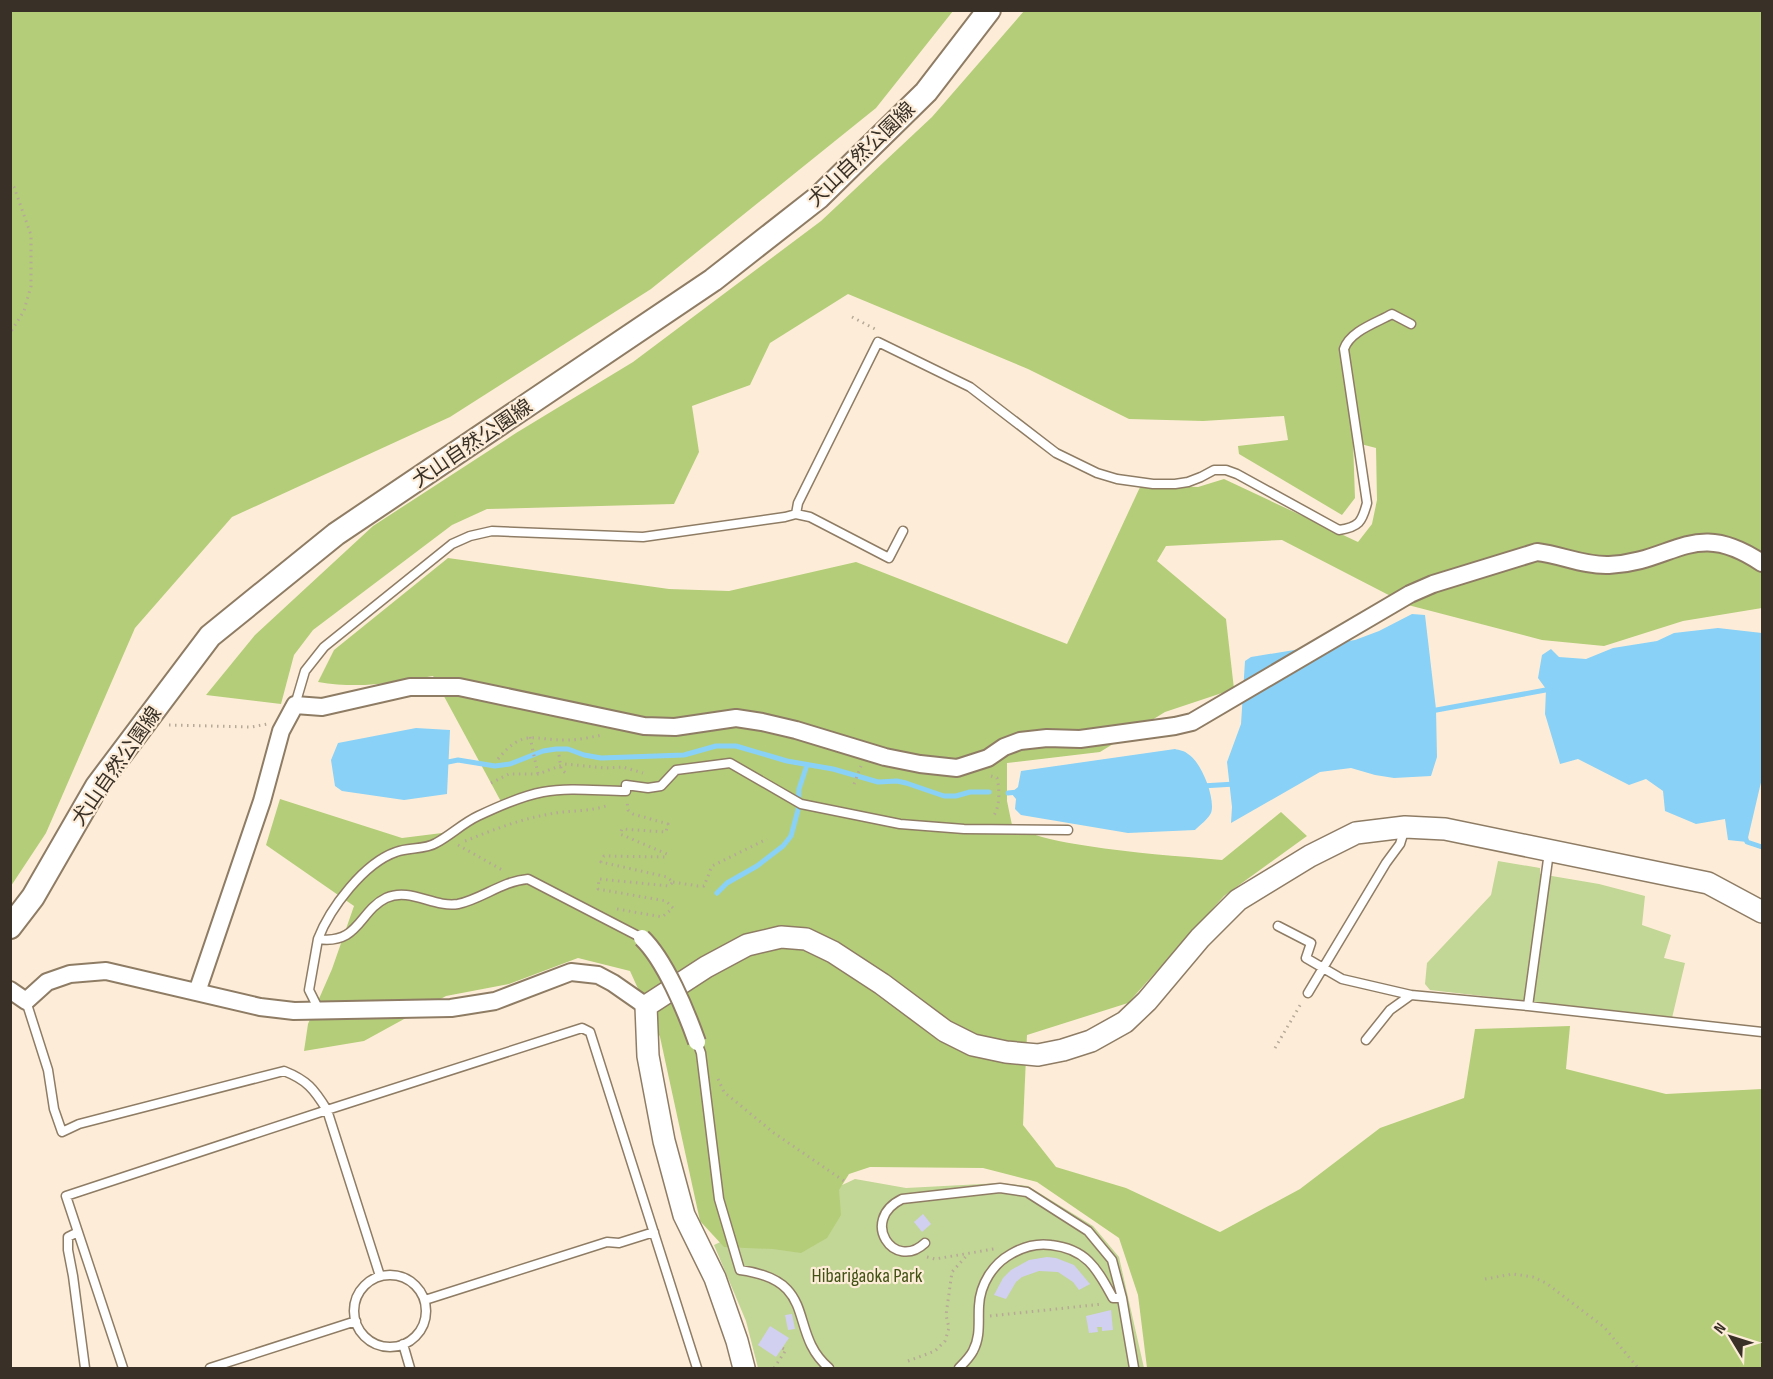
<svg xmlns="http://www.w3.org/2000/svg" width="1773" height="1379" font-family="'Sofia Sans Condensed','Noto Sans JP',sans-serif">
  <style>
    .green { fill: #c2d695 }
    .forest { fill: #b4cd79 }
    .water { fill: #89d1f7 }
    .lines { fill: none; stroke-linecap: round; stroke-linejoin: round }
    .stream { stroke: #89d1f7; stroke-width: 5 }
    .building { fill: #d1d0f1 }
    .service-casing { stroke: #8f7c65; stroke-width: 11 }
    .minor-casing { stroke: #8f7c65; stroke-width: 20 }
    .tertiary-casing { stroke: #8f7c65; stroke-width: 24 }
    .secondary-casing { stroke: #8f7c65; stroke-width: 26 }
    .path { stroke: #b6a998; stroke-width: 3; stroke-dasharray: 1.5 4.5; stroke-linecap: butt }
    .service { stroke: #fff; stroke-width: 8 }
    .minor { stroke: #fff; stroke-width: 16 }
    .tertiary { stroke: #fff; stroke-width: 21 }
    .secondary { stroke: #fff; stroke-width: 22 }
    .minor-bridge-casing { stroke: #8f7c65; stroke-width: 20; stroke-linecap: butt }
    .minor-bridge { stroke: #fff; stroke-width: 16 }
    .labels { text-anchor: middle; stroke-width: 4.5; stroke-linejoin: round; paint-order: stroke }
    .street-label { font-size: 20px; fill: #393127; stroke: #fdedd8 }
    .park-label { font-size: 20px; fill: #425114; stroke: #fdedd8 }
  </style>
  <rect width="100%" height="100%" fill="#fdedd8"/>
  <!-- green -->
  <path class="green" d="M1498,861L1540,868V874L1599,884L1645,896L1642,925L1671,935L1664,958L1685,963L1672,1018L1430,990L1425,984L1427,963L1491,895Z
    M855,1179L906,1188L1001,1183L1028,1186L1093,1226L1119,1257L1144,1368H758L746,1321L714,1245Z"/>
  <!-- forest -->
  <path class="forest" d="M11,10H953V11L876,108L651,289L450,417L232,517L135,628L46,833L11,886Z
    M1024,11H1762V608L1683,621L1604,646L1542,640L1408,605L1282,540L1166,546L1157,561L1226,619L1234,689L1165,712L1100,752L1007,763V801L1012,825C1036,838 1061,842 1088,846C1132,853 1177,856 1222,860L1281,812L1307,836L1224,896L1128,1003L1027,1035L1023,1125L1056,1167L1126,1188L1220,1232L1300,1189L1380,1128L1464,1098L1475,1029L1570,1026L1566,1069L1666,1094L1762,1089V1368H1147L1138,1295L1119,1238L1037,1182L983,1168L870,1167L849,1174L839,1190L841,1215L827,1238L801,1253L773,1249L724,1247L700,1221L660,1037L630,971L578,958L509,984L446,996L364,1041L304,1051L308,1024L332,969L354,906L266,845L280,799L402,838L442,833L505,809L433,676C392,683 360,689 318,682L334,650L448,558L669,589L729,591L856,562L1067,644L1141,485L1198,487L1224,479L1358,542L1372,524L1377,500L1376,448L1353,442L1355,498L1342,515L1239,454L1238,446L1288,440L1284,416L1203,421L1129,419L1028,369L848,294L770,343L750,385L692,406L699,452L674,504L487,509L452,525L313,630L294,655L281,704L206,695L255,635L373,526L516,433L633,362L821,221L932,117Z"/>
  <!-- water -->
  <path class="water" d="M1412,614L1425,615L1436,709L1437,757L1431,776L1394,778L1375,775L1351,768L1320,772L1231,823L1232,807L1227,762L1241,724L1245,661L1251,657L1355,640L1379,631Z
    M1718,628L1762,633V778L1747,842L1728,840L1725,819L1696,824L1665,811L1663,791L1646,779L1629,785L1578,759L1560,764L1545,714L1546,689L1538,678L1542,655L1551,649L1559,657L1586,659L1613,648L1657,641L1674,633Z
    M416,728L450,730L447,794L404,800L342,791L335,786L331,760L338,743Z
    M1175,749C1179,750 1185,751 1188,754C1201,761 1216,799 1211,813C1208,819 1200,825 1195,830L1128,833L1021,815L1015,809L1016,799L1011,793L1018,787L1021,771Z"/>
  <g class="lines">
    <!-- stream -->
    <path class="stream" d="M1431,711L1551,689
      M448,762L458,760L495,766L510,764L543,751L556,749H568L584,755L601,758L684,755L716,746H736L787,761L833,769L878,782L897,781L906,783L944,796H956L970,792H989
      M1202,786L1235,784
      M1008,793L1019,792
      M1745,836L1747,842L1762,847
      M717,893L727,883L757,866L783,846L791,836L798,810L799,789L807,765"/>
  </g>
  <!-- building -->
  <path class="building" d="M923,1214L931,1224L922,1232L914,1222Z
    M1047,1257L1056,1258L1074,1265L1090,1284L1079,1290L1073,1282L1058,1272L1039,1271L1022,1277L1016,1282L1006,1299L994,1295L1003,1278L1011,1270L1029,1260Z
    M1111,1310L1113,1330L1102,1331V1327H1097L1098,1332L1089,1333L1086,1316Z
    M792,1314L795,1329L788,1330L785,1315Z
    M770,1326L789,1338L776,1357L758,1345Z"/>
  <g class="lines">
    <!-- service casing -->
    <g class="service-casing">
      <path id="service" d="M796,514L798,503L878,342L970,387L1056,453L1097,473L1117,479L1153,484H1175L1188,482L1201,477L1214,470H1226L1237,474L1339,530C1359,527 1362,522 1367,503L1344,349C1350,331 1376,323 1392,314L1411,324
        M295,705L305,671L324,647L452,544L470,536L492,531L643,537L785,517L796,514L810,517L889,558L903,531
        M1278,926L1311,943L1306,958L1342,979L1411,995
        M642,938L528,879C502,881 482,899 458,904C434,908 410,887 386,898C359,911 359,945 318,939C330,908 364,863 396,852C408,847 425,850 436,843C451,835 463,823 478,816C499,806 521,796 543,792C570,787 599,791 626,791V785L648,788L661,786L676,770L730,763L801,804L900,824L964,829L1068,830
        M1308,993L1386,863L1400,844L1405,828
        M26,1001L48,1070L54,1109L62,1132L79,1124L284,1071C307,1080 314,1089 327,1110L582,1028L590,1032L697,1368
        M1528,1006L1549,852
        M317,1011L316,1004L309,990L318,939
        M1366,1040L1390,1010L1411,995L1528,1006L1762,1032
        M697,1042L701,1053L719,1199L740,1270C821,1281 786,1331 829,1368
        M78,1232L68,1237V1250L73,1276L85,1368
        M925,1243C894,1272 859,1220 902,1199L1000,1188L1027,1192L1088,1231L1112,1260L1122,1298L1134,1368
        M354 1311a36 36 0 1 1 72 0a36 36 0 1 1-72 0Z
        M425,1300L607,1242L619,1243L654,1232
        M403,1344L410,1368
        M123,1368L66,1196L327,1110L380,1276
        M210,1368L356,1321
        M959,1368C964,1363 970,1357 973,1351C981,1336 978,1321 979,1306C980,1284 993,1264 1011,1254C1023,1247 1037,1243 1051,1245C1087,1249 1097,1269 1113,1298H1122"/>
    </g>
    <!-- minor casing -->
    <g class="minor-casing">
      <path id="minor" d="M10,990L26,1001L47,982L70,974L106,971L260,1007L294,1011L451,1008L495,1001L571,972L598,975L613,983L646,1006
        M197,992L262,801L281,731L295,705L322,707L410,687H459L644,726L675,727L736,718L762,722L796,730L885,757L920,764L957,768L988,758L1004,747L1020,741L1047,738L1080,739L1175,726L1192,722L1410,594L1433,584L1537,552C1562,555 1584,566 1609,565C1675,562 1694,517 1762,563"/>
    </g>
    <!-- tertiary casing -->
    <g class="tertiary-casing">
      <path id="tertiary" d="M744,1368L737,1341L715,1278L684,1215L664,1141L648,1056L646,1006L706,967L747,945L781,937L806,939L833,952L882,984L945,1031L973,1045L1006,1052L1038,1055L1063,1050L1091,1041L1125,1022L1147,1001L1200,938L1238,900L1310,856L1356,833L1405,827L1445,829L1708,883L1762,912"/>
    </g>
    <!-- secondary casing -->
    <g class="secondary-casing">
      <path id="secondary" d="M10,927L33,897L97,786L210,636L336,534L713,280L819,197L926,92L989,10"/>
    </g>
    <!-- path -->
    <path class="path" d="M10,182L14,187L31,235V286L24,311L10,333
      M852,317L877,330
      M169,725L252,727L267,724
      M530,737L538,774
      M559,755L561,769L568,775
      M498,759C524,727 534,741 568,740C579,740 591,737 602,735
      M991,776L997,778C1000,790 1000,807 993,817
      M491,783L509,774H538L565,764L605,768L623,767L643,773
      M854,784L861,766
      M465,841C493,830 520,819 550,814C569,810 590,812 609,805
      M458,845L504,871
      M673,882L698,886H704L712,866L767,839
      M617,909L662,917L673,908L666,901L598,889L599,879L669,886L673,882L667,877L601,862L604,856L665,857L667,854L620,834L622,829L666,832L668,824L633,814L628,810L627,802
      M1275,1048L1302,1002
      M718,1079L724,1092L774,1133L844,1181
      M927,1257L935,1259L994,1249
      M1485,1279L1513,1274L1533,1277L1546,1283L1604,1327L1638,1368
      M990,1316L1103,1304
      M908,1361L935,1351L945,1341L949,1328L946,1315L952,1272L968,1254
      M774,1368L786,1350L782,1348"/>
    <!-- service -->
    <use href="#service" class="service"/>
    <!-- minor -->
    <use href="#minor" class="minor"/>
    <!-- tertiary -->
    <use href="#tertiary" class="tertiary"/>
    <!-- secondary -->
    <use href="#secondary" class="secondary"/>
    <!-- minor-bridge casing -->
    <g class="minor-bridge-casing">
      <path id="minor-bridge" d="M642,938C665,960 686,1011 697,1042"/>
    </g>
    <!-- minor-bridge -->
    <use href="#minor-bridge" class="minor-bridge"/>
  </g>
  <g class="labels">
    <!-- street labels -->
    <g class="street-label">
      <text transform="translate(861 154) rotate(-44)" y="7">犬山自然公園線</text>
      <text transform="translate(472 443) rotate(-34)" y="7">犬山自然公園線</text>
      <text transform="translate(116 766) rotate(-55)" y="7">犬山自然公園線</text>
    </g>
    <!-- park labels -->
    <g class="park-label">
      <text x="867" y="1282">Hibarigaoka Park</text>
    </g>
  </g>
  <!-- border -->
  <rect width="1773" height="1379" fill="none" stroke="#393127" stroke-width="24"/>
  <!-- north arrow -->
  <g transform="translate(1731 1337) rotate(308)" stroke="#fdedd8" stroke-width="4.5" paint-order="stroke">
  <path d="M0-4.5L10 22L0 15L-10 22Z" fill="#393127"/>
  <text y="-9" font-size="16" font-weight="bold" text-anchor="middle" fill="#393127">N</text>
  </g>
</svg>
